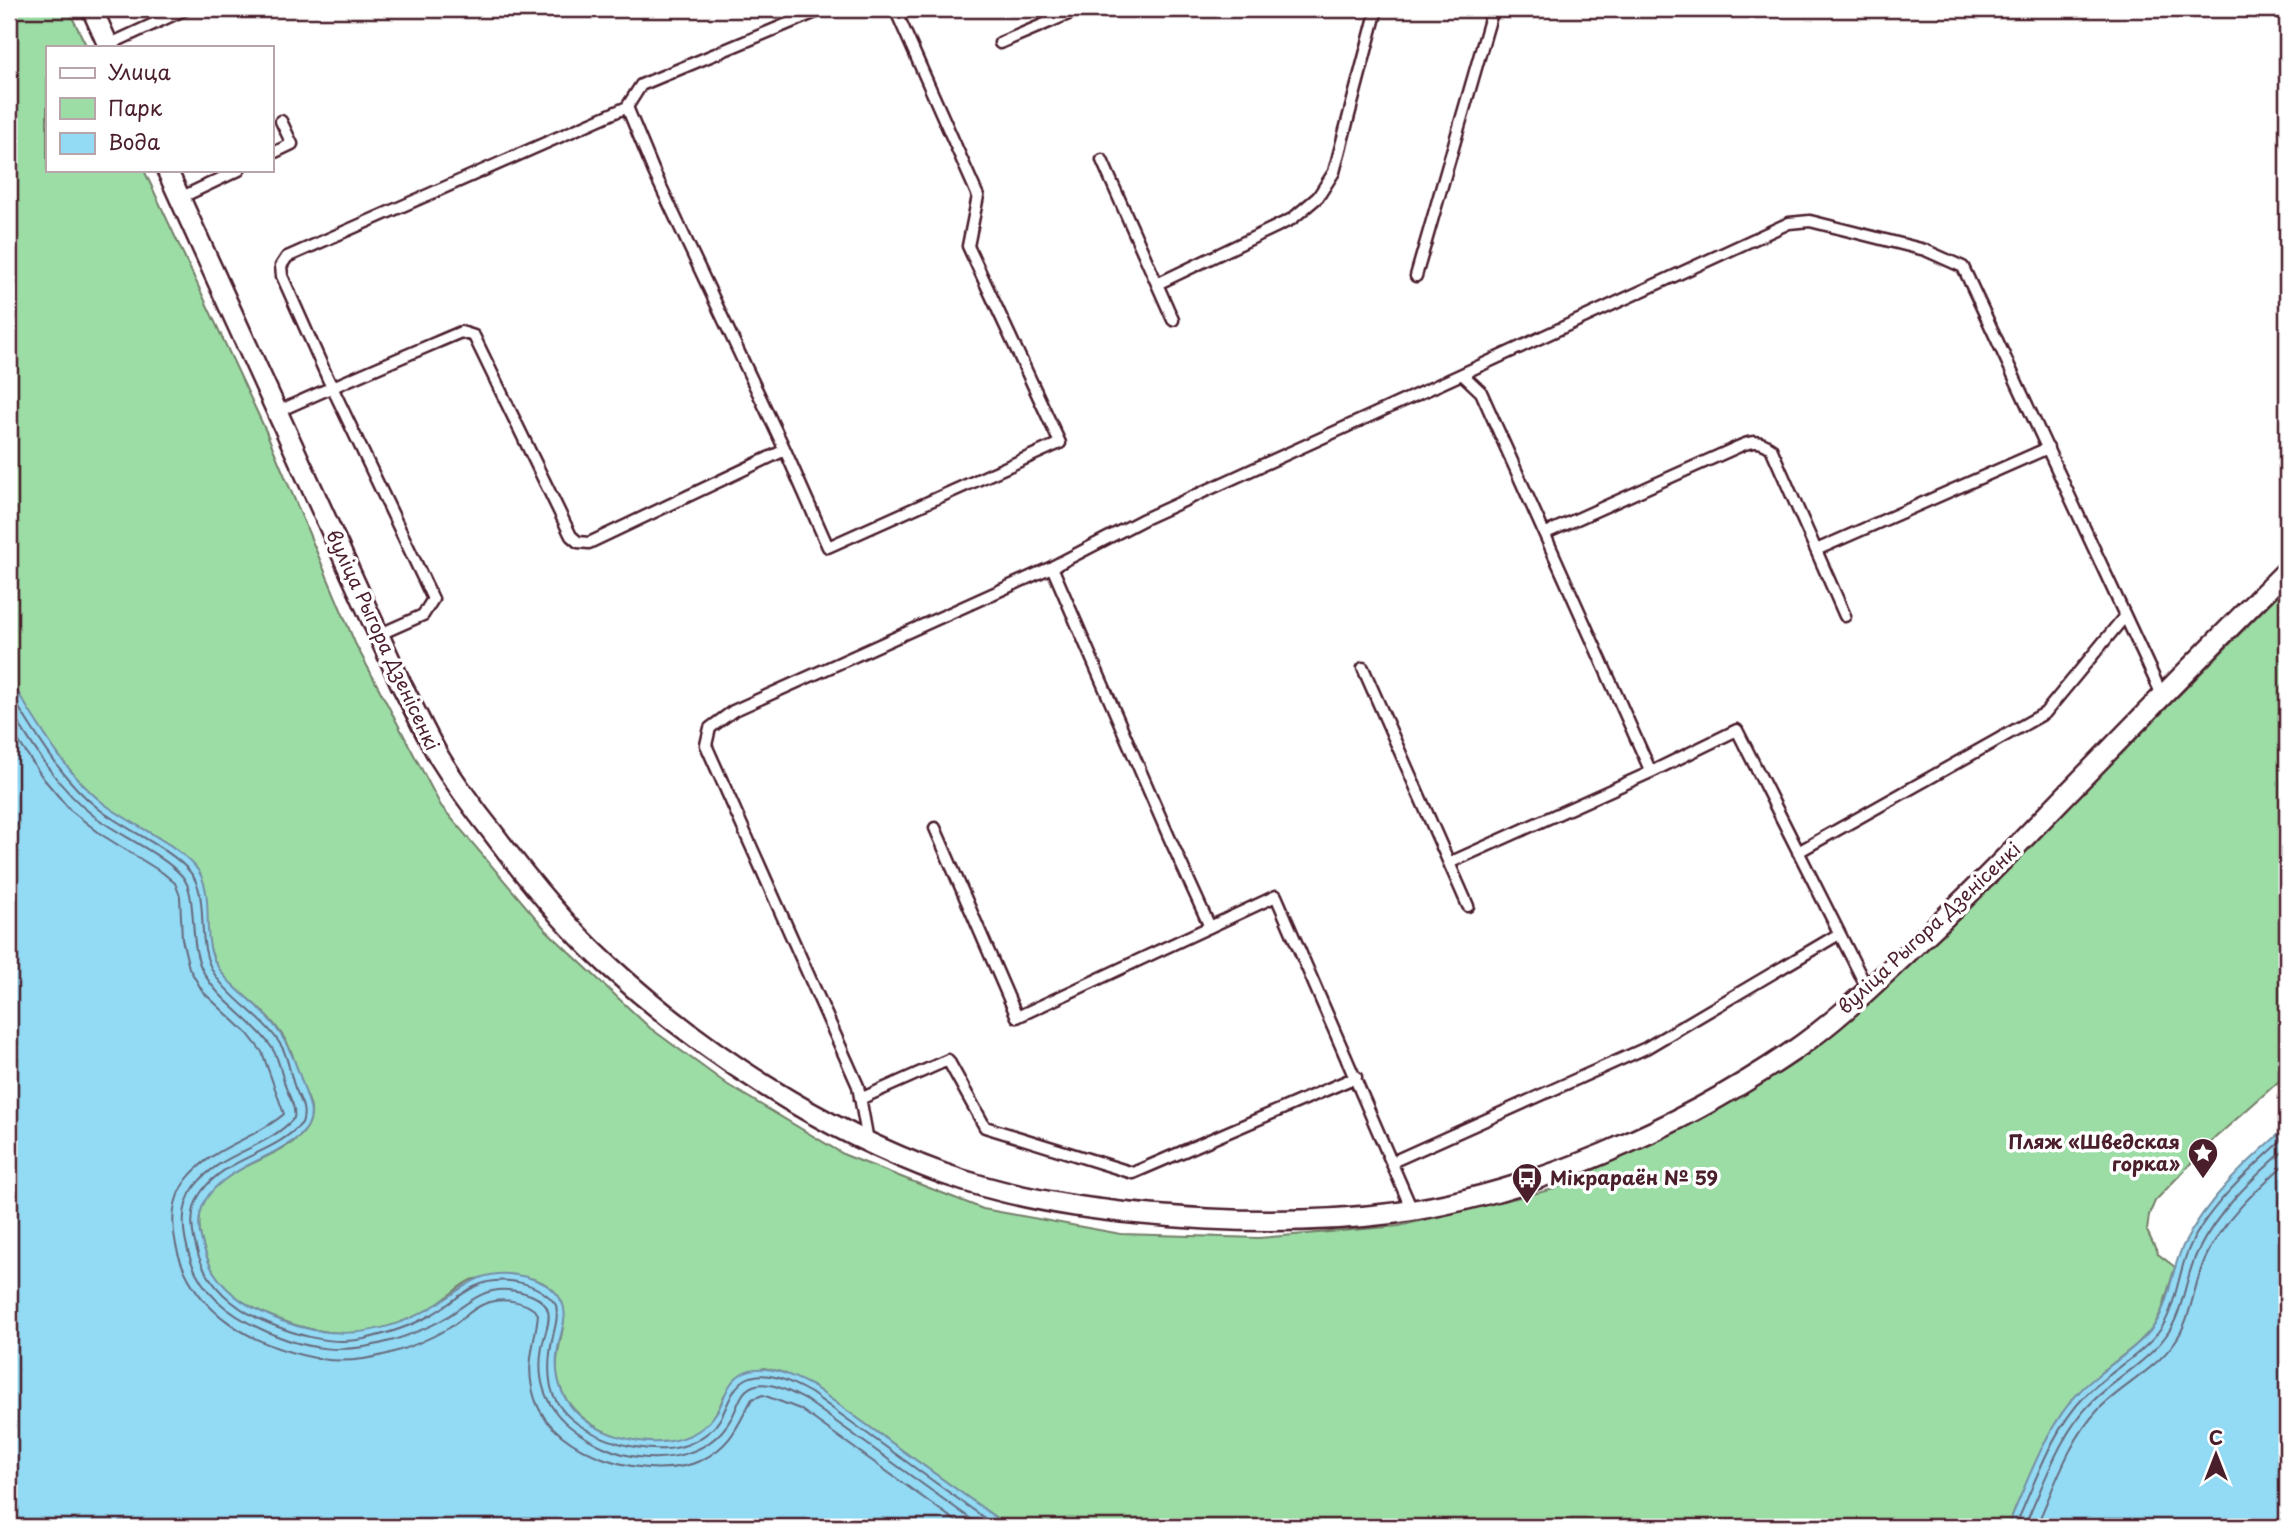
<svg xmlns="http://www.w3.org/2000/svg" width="2296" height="1536" font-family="'Playpen Sans',sans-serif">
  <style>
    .green { fill: #9cdda6; stroke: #737e68; stroke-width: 2 }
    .water { fill: #93daf5; stroke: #768fa4; stroke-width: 2 }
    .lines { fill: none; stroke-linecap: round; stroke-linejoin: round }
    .shore { stroke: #676a7c; stroke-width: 2 }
    .service-casing { stroke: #4a1f2b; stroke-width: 15 }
    .minor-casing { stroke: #4a1f2b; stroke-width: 24 }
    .service { stroke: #fff; stroke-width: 10 }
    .minor { stroke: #fff; stroke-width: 19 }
    .labels { text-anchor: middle; stroke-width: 7; stroke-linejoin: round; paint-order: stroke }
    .street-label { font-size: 19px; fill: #4a1f2b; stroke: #fff }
    .poi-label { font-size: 19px; font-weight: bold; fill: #4a1f2b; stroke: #fff; text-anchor: end }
  </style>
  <rect width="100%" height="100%" fill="#fff"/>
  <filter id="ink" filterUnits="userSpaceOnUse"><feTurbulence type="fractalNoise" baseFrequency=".0143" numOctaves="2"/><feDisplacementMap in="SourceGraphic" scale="14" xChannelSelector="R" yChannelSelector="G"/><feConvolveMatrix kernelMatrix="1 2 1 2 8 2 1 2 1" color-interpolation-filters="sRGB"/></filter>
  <g filter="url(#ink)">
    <!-- green -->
    <path class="green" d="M9,9H68L87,47H47V170H144L265,429L355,643L441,806L546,930L650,1028L728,1085L845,1155L983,1209L1121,1234L1259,1238L1399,1226L1554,1189L1688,1124L1799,1058L1871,1001L1973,904L2287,586V1074L2215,1138L2155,1201L2149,1215L2147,1231L2158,1254L2175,1267L2162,1310L2153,1328L2135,1346L2098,1375L2049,1434L2007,1527H1009L814,1387L781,1372L764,1368C754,1375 730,1387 724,1396C722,1400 721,1404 719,1408C713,1420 702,1431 689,1437C642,1456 563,1428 557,1373C554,1351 568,1325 563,1306C559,1291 542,1279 527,1278C518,1277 479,1277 471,1280C459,1285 448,1298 436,1305C383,1336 335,1342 278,1319C252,1309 229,1296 214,1273C208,1262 204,1250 201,1238C183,1155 314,1167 311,1110C311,1101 304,1090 300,1082C296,1070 295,1058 289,1047C284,1036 275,1025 268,1017C251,999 228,986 216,964C204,941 204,900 200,874C176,840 131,827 100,801C61,768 36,721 9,679Z"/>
    <!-- water -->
    <path class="water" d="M9,679C38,722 62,771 103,803C130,824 172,841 194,865C216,890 202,927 212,955C223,984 251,998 269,1019C291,1043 299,1073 309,1103C329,1161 187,1155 200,1234C203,1247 207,1260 213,1271C229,1297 254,1310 282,1321C337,1342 388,1335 439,1303C464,1288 476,1272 509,1274C528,1276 554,1283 562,1302C569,1316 560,1333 558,1348C549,1403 588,1433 639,1441C668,1445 699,1439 716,1413C722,1405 724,1394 730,1385C750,1355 788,1373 814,1387L1009,1527H9Z
      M2287,1127V1527H2007C2028,1482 2044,1429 2079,1392C2101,1369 2131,1354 2151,1330C2170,1306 2170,1272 2183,1246C2207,1198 2248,1161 2287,1127Z"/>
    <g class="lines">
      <!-- shore -->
      <path class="shore" d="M9,692C35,732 60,779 99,809C124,829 172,849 190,872C212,898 192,944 217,978C236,1004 266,1019 282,1047C289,1060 290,1075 295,1088C300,1099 307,1110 302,1123C274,1154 227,1157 202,1191C187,1211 192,1236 199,1257C210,1287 234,1307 261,1320C293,1334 329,1346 364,1339C386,1334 409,1327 429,1316C445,1308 458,1295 474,1287C499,1274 539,1281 556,1305C558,1316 556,1324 553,1336C549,1354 547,1376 553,1394C568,1432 629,1452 667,1449C682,1448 698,1441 710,1431C727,1418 727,1390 746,1379C766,1368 793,1383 811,1393L997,1527
        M9,708C33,746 57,788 94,816C119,835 164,855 182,876C199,895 187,945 204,973C220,1003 253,1019 272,1048C280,1060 281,1075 286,1088C290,1098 296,1108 294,1118C267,1149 221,1152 195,1186C178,1208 183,1236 191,1261C203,1294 230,1315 261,1329C307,1351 345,1355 394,1340C412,1334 431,1327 447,1317C467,1304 482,1288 508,1290C521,1291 544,1296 548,1311C551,1321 544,1336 542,1347C533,1399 561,1428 606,1448C648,1467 708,1461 732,1417C739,1405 740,1389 756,1385C772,1381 792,1393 806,1400L982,1527
        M9,727L43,778L70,810L102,835L163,873L175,883L180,896L182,939L189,968L203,992L248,1034L262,1052L284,1114C254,1140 213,1146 187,1179C172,1198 171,1222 176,1245C191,1313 256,1348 321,1359C364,1366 412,1349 449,1328C461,1321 471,1309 484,1304C500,1297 527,1300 538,1314C535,1346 524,1364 535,1399C553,1455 652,1484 702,1460C732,1445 737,1426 752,1399L763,1395L800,1409L964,1527
        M2015,1527C2035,1483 2051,1431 2085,1396C2107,1373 2138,1358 2158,1333C2175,1311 2177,1279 2187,1253C2205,1208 2252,1168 2287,1136
        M2024,1527C2044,1485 2059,1434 2093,1401C2115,1379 2146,1363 2165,1337C2184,1313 2184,1280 2197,1253C2217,1211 2253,1178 2287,1148
        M2036,1527C2054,1488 2068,1442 2098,1410C2121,1386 2154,1371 2174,1343C2192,1319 2193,1286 2205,1259C2222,1221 2257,1189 2287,1162"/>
      <!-- service casing -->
      <g class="service-casing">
        <path id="service" d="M1000,43L1080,9
          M108,45L186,9
          M627,107L641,85L823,9
          M271,154L292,144L281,121
          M1102,160L1157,284L1292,219L1318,197L1334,172L1377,9
          M180,198L239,170
          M1416,276L1493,9
          M1157,284L1173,320
          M1462,374L1789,223L1810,221L1925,250L1963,267L2162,695
          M277,412C338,384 400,358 461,332L474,336L571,536L578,542L589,543L785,450L654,172L627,107L287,257L281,266L282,276L328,379L332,387L433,599L423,615L378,635
          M785,450L828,547L1060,443L968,246L978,196L895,9
          M1546,533L1740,446C1752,441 1760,440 1771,448L1845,616
          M1816,550L2048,448
          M1052,567L1169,837L1210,927
          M1363,668L1468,906
          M935,828L1017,1017L1276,896L1412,1210
          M1798,852L2045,713L2125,616
          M1449,863L1651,772L1737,730L1868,990
          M860,1099L948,1060L985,1127L1133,1173L1356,1077
          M868,1141L858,1086L706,745L710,728L733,711L1052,567L1144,519L1462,374L1481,392L1651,772
          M1392,1162L1646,1048L1839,934"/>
      </g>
      <!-- minor casing -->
      <g class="minor-casing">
        <path id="minor" d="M92,9L109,47
          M167,170L401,684C414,708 425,733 439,757C455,783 474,809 493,833C528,880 565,926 608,965C705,1054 820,1129 944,1174C1029,1204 1119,1214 1208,1219C1271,1222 1333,1221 1395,1213C1532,1194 1680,1128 1793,1051C1831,1025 1866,992 1900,960C1946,917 1990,874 2033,829C2117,742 2202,655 2287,570"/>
      </g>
      <!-- service -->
      <use href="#service" class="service"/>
      <!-- minor -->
      <use href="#minor" class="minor"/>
    </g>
  </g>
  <!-- icons -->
  <defs>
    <g id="sight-pin" transform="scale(1.575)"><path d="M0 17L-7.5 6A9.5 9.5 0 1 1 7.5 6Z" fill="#4a1f2b" stroke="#fff"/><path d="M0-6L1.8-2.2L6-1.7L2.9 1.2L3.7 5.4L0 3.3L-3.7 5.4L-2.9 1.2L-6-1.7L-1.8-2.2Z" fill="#fff"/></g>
    <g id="bus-pin" transform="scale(1.575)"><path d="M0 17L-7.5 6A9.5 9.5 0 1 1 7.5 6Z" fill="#4a1f2b" stroke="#fff"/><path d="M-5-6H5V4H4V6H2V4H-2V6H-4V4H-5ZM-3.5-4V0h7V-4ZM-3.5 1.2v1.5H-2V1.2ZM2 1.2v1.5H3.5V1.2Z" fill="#fff"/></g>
  </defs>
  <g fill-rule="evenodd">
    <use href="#sight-pin" x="2203" y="1153"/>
    <use href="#bus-pin" x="1527" y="1178"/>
  </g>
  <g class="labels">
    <!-- street labels -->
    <g class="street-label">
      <text transform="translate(383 640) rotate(65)" y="7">вуліца Рыгора Дзенісенкі</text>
      <text transform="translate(1929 928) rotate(-43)" y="7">вуліца Рыгора Дзенісенкі</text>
    </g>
    <!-- poi labels -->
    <g class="poi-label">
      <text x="2180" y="1149">Пляж «Шведская<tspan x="2180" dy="22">горка»</tspan></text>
      <text x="1550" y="1185" text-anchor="start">Мікрараён № 59</text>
    </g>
  </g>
  <!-- margin -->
  <rect width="2296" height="1536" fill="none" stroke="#fff" stroke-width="35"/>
  <rect x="18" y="18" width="2261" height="1501" fill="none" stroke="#4a1f2b" stroke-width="2.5" filter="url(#ink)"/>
  <!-- legend -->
  <rect x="46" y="46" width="228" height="126" fill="#ffffff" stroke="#b7a5aa" stroke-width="2"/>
  <rect x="60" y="68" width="35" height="10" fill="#ffffff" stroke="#b7a5aa" stroke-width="2"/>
  <text x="108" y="80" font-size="21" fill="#4a1f2b">Улица</text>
  <rect x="60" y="98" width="35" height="21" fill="#9cdda6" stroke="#b7a5aa" stroke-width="2"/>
  <text x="108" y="116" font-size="21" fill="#4a1f2b">Парк</text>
  <rect x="60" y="133" width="35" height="21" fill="#93daf5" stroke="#b7a5aa" stroke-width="2"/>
  <text x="108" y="150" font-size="21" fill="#4a1f2b">Вода</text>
  <!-- north arrow -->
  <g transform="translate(2216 1455)" stroke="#ffffff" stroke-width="5" paint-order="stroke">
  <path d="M0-5L12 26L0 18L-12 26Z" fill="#4a1f2b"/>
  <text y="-10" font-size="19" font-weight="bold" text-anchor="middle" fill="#4a1f2b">С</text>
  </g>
</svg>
